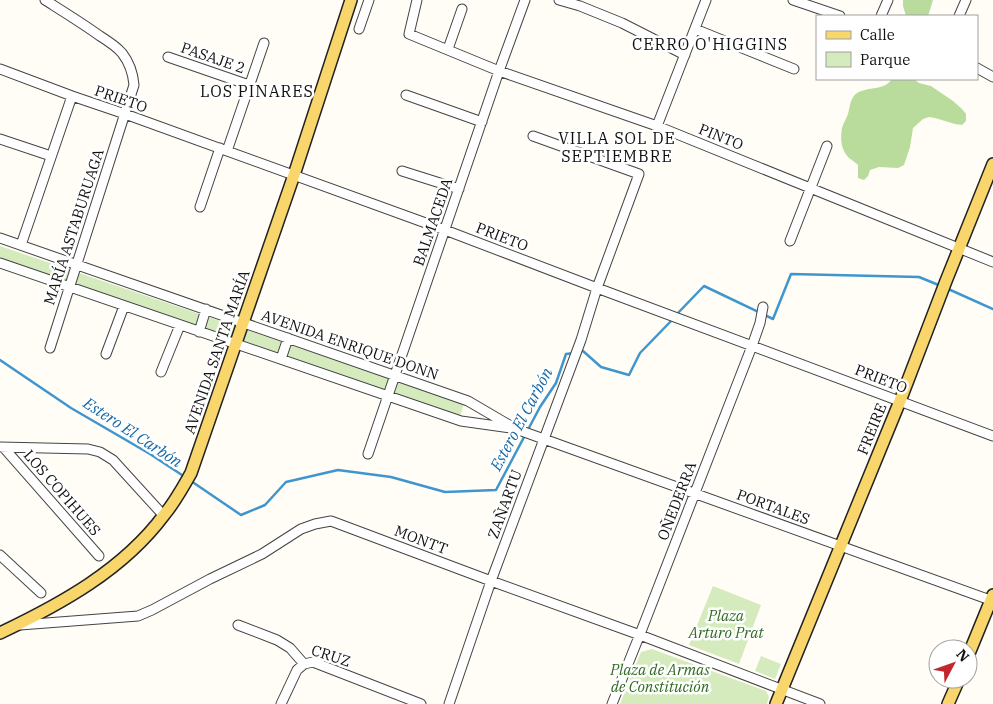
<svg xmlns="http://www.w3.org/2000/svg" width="993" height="704" font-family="'IBM Plex Serif',serif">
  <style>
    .green { fill: #d5ebbd }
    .forest { fill: #b9dc9c }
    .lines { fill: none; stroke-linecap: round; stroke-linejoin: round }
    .stream { stroke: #3f96cf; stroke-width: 2.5 }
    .minor-casing { stroke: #444; stroke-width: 11 }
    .major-casing { stroke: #222; stroke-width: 14 }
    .minor { stroke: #fff; stroke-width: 9 }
    .major { stroke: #f9d66b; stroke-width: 11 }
    .labels { text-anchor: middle; stroke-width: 5; stroke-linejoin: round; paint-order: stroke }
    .street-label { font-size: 15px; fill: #111; stroke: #fff }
    .park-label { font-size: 15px; font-style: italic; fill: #2f6b1f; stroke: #fff }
    .neighbourhood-label { font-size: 16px; letter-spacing: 1px; fill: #111; stroke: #fff }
    .water-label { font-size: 16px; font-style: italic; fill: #1768a6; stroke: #fff }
  </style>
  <rect width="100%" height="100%" fill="#fffdf5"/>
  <!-- green -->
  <path class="green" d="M0,246L464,404L460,416L0,259Z
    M713,586L761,605L739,664L689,645Z
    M652,649L766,691L769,697L767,704H620L641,652Z
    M761,656L781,664L775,679L755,671Z"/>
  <!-- forest -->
  <path class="forest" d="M903,0H933L928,16H906L903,6Z
    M892,79H914L919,83L931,86L953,101L962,109L966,114V121L962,125L955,124L935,118L929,117L923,119L913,128L910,147L904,165L898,168L879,167L870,170L868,176L864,180L858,178V165C855,162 852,160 849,158C841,150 840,139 842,128C843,124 846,119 848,114C850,107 850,98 857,93C869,86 884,91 892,79Z"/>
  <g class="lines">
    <!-- stream -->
    <path class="stream" d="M946,288L993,309
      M676,315L704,286L773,319L791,274L919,277L941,286
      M580,351H583L601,367L629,375L640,353L673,319
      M0,360L71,408L150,454L185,477
      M191,481L241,515L265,505L286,482L338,470L391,477L445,492L496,490L540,407L556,383L566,354L574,353"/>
    <!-- minor casing -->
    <g class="minor-casing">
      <path id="minor" d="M45,0C64,12 82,23 100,36C108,41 116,46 122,53C129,62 133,73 134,85L50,348
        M417,0L409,34L499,71L657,126L993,262
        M559,0L580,6L622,23L685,55
        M793,0L840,16
        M881,16L888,0
        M959,16L966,0
        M359,29L369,0
        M695,29L794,69
        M448,49L462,9
        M168,57L249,85
        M977,68L993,77
        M0,69L72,96L125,114L445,230L597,288L993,436
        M406,95L482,122
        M657,126L706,0
        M0,139L51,156
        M227,151L264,43
        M402,171L459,189
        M200,207L220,148
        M0,238L468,401L516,429L993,601
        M790,241L827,146
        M21,245L72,96
        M0,263L461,421L511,428
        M199,332L206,309
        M106,354L124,306
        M281,359L288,338
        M161,372L180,325
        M0,447L88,449L100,452L113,460L164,516
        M4,448L99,556
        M368,454L499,71L525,0
        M0,555L41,593
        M20,625L138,616L152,610L210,579L262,554L301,529L315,524L331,521L491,581L640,635L820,704
        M238,625L277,640L290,648L304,664
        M281,704L297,670L304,664L313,662L421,704
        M449,704L491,581L581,340L597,288L639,174L533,136
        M612,704L642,629L752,346L760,323L763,307"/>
    </g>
    <!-- major casing -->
    <g class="major-casing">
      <path id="major" d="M0,633C61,604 123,570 164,515C175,502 183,487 191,473L294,175L351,0
        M968,656L993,595
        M776,704L900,401L946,281L993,164
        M948,704L959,679"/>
    </g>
    <!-- minor -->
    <use href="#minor" class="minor"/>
    <!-- major -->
    <use href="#major" class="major"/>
  </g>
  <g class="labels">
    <!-- street labels -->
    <g class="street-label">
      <text transform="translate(213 58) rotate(19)" y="5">PASAJE 2</text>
      <text transform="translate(121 99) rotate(19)" y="5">PRIETO</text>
      <text transform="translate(721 137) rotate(22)" y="5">PINTO</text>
      <text transform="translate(433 222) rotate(-71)" y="5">BALMACEDA</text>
      <text transform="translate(74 227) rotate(-72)" y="5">MARÍA ASTABURUAGA</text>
      <text transform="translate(502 237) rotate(21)" y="5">PRIETO</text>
      <text transform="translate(350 345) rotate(19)" y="5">AVENIDA ENRIQUE DONN</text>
      <text transform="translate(217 352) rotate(-71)" y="5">AVENIDA SANTA MARÍA</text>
      <text transform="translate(881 379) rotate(21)" y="5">PRIETO</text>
      <text transform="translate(872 429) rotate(-68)" y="5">FREIRE</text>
      <text transform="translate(62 493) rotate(49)" y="5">LOS COPIHUES</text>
      <text transform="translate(677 501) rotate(-69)" y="5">OÑEDERRA</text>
      <text transform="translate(505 504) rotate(-70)" y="5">ZAÑARTU</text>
      <text transform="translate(773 507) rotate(20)" y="5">PORTALES</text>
      <text transform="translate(421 540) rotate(21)" y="5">MONTT</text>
      <text transform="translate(331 656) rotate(18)" y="5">CRUZ</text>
    </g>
    <!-- park labels -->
    <g class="park-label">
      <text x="726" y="621">Plaza<tspan x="726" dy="17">Arturo Prat</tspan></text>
      <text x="660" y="675">Plaza de Armas<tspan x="660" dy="17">de Constitución</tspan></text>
    </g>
    <!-- neighbourhood labels -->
    <g class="neighbourhood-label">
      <text x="710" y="50">CERRO O'HIGGINS</text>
      <text x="257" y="97">LOS PINARES</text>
      <text x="617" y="144">VILLA SOL DE<tspan x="617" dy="18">SEPTIEMBRE</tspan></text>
    </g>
    <!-- water labels -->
    <g class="water-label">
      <text transform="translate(521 419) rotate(-62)" y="6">Estero El Carbón</text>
      <text transform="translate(133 432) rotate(33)" y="6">Estero El Carbón</text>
    </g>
  </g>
  <!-- legend -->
  <rect x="816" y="15" width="162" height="65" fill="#ffffff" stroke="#a0a0a0"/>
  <rect x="826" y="31" width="25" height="8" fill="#f9d66b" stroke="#a0a0a0"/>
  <text x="860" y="40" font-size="15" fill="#111111">Calle</text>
  <rect x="826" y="52" width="25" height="15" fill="#d5ebbd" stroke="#a0a0a0"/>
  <text x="860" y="65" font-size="15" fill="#111111">Parque</text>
  <!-- north arrow -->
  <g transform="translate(953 664) rotate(49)"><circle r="24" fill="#ffffff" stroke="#a0a0a0"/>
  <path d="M0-4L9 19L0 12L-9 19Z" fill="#c4262e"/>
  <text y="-8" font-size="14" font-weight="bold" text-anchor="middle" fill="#111111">N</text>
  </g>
</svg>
